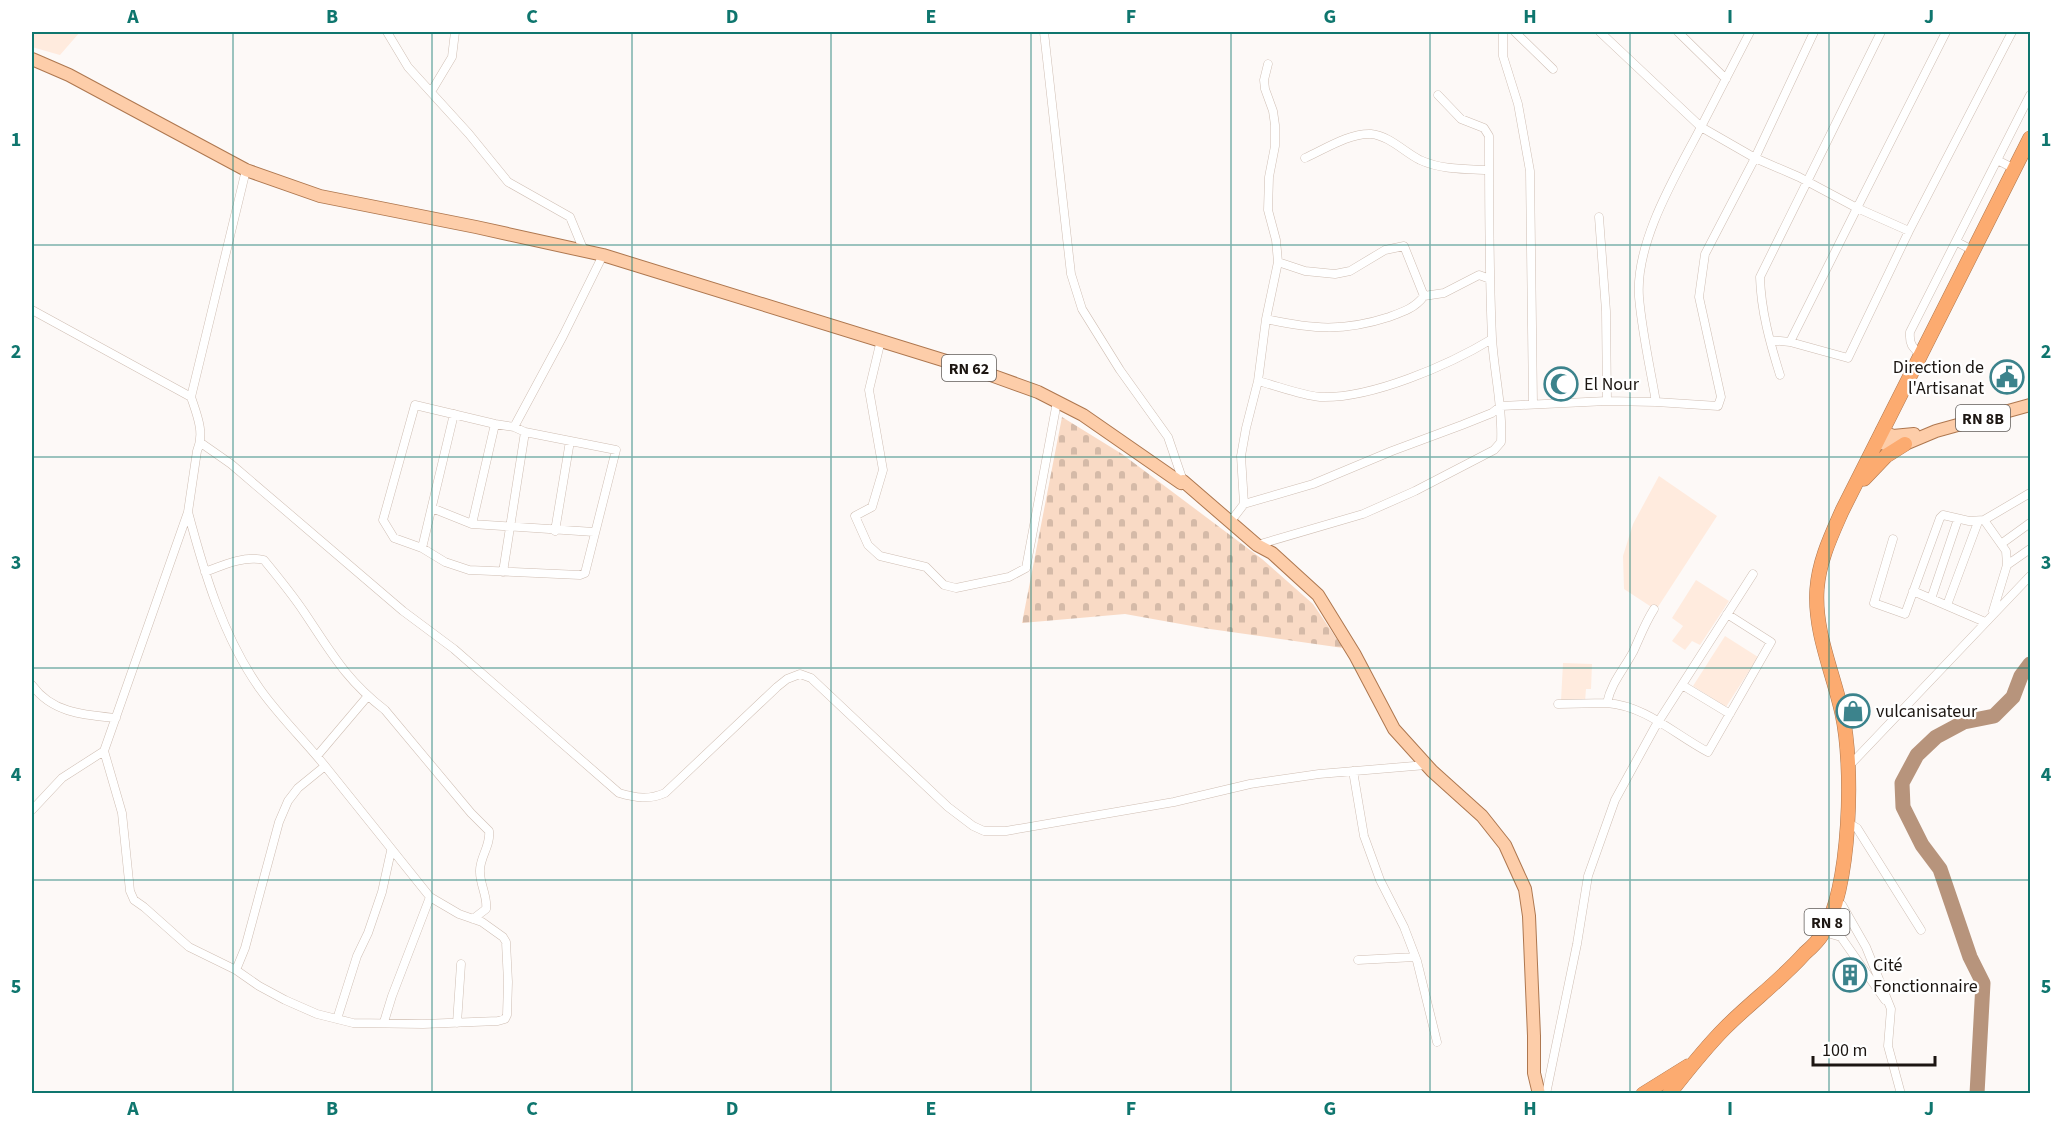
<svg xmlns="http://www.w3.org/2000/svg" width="2062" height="1125" font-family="'Source Sans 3',sans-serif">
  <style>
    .built { fill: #ffebde }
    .cemetery { fill: url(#cemetery-stones) }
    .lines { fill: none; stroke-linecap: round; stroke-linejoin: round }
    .river { stroke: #b7947c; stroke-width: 15 }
    .street-casing { stroke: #cfbeb3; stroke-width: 9 }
    .primary-casing { stroke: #ae774f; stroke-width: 14 }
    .highway-casing { stroke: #ae774f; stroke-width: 15 }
    .street { stroke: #fff; stroke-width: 8 }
    .primary { stroke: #fdcda9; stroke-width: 12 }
    .highway { stroke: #fcab70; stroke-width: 14 }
    .grid { fill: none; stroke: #0f766e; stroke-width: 1.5; stroke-opacity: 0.55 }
    .labels { text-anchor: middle; stroke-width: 4.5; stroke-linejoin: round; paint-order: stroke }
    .shield { fill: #fff; stroke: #605c59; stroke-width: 1.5 }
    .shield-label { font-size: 16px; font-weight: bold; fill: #1c1612 }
    .poi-label { font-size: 18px; fill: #1c1612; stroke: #fff; text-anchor: start }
    .neatline { fill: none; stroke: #0f766e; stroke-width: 2 }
    .grid-label { font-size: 20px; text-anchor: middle; font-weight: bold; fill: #0f766e }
  </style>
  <defs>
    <pattern id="cemetery-stones" width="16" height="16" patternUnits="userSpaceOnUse" patternTransform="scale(1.5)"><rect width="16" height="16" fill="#f9dac5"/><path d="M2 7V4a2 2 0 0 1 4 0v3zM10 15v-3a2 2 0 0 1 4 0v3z" fill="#d5baa8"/></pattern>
  </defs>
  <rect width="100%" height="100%" fill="#fdf9f7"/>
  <!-- built -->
  <path class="built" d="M32,32H80L60,55L32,47Z
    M1659,476L1717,516L1656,610L1624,589L1623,556L1633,524Z
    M1696,580L1729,601L1700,645L1692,641L1685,650L1672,641L1683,626L1672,618Z
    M1725,636L1758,657L1726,707L1693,686Z
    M1563,663L1592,664L1591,689H1586L1585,702L1561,701Z"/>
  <!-- cemetery -->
  <path class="cemetery" d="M1062,417L1122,454L1262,559L1313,604L1343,648L1203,628L1125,614L1022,623Z"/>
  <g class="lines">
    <!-- river -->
    <path class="river" d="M1977,1094L1983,983L1970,957L1940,869L1922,845L1903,807L1902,783L1917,755L1936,737L1964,722L1994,716L2013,697L2021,676L2030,664"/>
    <!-- street casing -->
    <g class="street-casing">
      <path id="street" d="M387,32L408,67L469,134L508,182L570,217L584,251
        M1044,32L1071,274L1082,309L1120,370L1168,437L1183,481
        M1503,32V56L1518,104L1530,171L1533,404
        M1515,32L1553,69
        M1600,32L1701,127C1676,175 1635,242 1639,297C1642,332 1650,367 1656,402L1718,406L1721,397L1699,297L1705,254L1755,158L1799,177L1857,208L1790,342L1848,358L1909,231L2012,32
        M1678,32L1726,79
        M1750,32L1701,127L1755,158L1814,32
        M1268,64L1264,80L1265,89L1273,111L1275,125V146L1269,177L1268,210L1276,240L1278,262
        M431,92L452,57L455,32
        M1305,158C1325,149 1349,133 1371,134C1390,136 1404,152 1420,160C1442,170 1466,169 1489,170
        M1997,160L2015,169
        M1599,217L1606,311L1607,401
        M1909,231L1857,208L1946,32
        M1957,242L1974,251
        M32,310L191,397
        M1266,319C1312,329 1343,332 1389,317C1403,312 1415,308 1424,296L1444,293L1479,275L1490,279
        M881,340L869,390L883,470L872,507L855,516L868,545L880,556L926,567L944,585L956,588L1009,577L1026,568L1057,402
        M1770,340L1790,342
        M1921,355C1912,347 1909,344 1910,332L2030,95
        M1780,375C1770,343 1761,311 1760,277L1881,32
        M1258,381L1266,319L1278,262L1305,271L1335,274L1350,271L1385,250L1404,246L1424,296
        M415,405L495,424L514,427L525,432L616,450L585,573L580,575L469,570L445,562L422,548L394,538L383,520Z
        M514,427L563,336L603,255
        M201,443L231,464L403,611L454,649L619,793C636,798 649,800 665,793L777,687L787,679L800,674L811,678L948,807L973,826L984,831H1006L1174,802L1250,784L1319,774L1426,765
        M1244,504L1241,456L1246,428L1258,381C1278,386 1300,395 1320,397C1371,399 1449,365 1492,339
        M432,508L472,524L594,532
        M1984,520L2006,551L2007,565L1993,611
        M1231,521L1244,504L1313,484L1392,451L1462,425L1492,413L1501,406L1607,401L1656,402
        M472,524L495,424
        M555,531L570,441
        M1893,539L1874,603L1905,614L1940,518L1943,515L1969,521L1984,520L2030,493
        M2001,544L2030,523
        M1257,545L1363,514L1415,491L1494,450L1501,442C1503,407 1494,373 1492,338C1489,271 1489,203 1489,136L1484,128L1461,119L1438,95
        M422,548L454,414
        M2007,565L2030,549
        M205,572C223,565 245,555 264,560C278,577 292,594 304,612C331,652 345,679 385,710L471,813L489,831C491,846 479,858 480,872C480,885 488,897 486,909L473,919
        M503,572L525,432
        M1913,591L1985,622
        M1931,599L1958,519
        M1947,605L1978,522
        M1654,609C1645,623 1640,637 1633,652C1624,669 1611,683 1607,703C1646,706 1674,734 1708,752L1771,642L1727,614
        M32,685C52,713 84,715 116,718
        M1682,685L1730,714
        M1558,704L1607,703
        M104,751L122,813L130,891L134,900L144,907L189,947L236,970L245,948L279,822L288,801L298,788L325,766C304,740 279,716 260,689C223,637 204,572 188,512
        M317,756L367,697
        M1849,766L2030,576
        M1353,771L1364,836L1380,880L1404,927L1417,961L1437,1042
        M32,810L62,778L104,751L188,512L197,451C205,433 197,415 191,397L246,170
        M1847,822L1857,828L1921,930
        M1835,900L1842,905L1866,947L1891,1009L1888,1046L1901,1094
        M1824,932L1841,937L1885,1000
        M1358,960L1415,957
        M236,970L259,986L285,1000L317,1014L353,1023L423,1024L498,1021L505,1019L507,1015L508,982L506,942L503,937L482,922L459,914L430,897L325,766
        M337,1019L357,956L368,933L382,892L391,851
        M384,1022L392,996L430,897
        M457,1023L461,964
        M1546,1094L1577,944L1588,876L1615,800L1655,727L1753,574"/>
    </g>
    <!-- primary casing -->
    <g class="primary-casing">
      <path id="primary" d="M32,59L69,75L246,170L320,196L476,227L603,255L988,374L1038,392L1083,415L1181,483L1183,481L1257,545L1272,553L1318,595L1355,655L1394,729L1432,771L1482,816L1505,845L1525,889L1529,916L1534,1036V1073L1539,1094
        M1882,431L1893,436L1914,434
        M1877,441L1887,445L1905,444L1936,431L2030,405"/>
    </g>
    <!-- highway casing -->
    <g class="highway-casing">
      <path id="highway" d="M1864,479L1886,456L1905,444
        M1643,1094L1688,1066
        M1669,1094C1687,1071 1705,1048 1725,1028C1751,1002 1781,980 1805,953C1812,947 1819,940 1823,933C1851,886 1854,766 1842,713C1833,672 1814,632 1817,589C1819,561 1831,536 1842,511L2030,138"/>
    </g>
    <!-- street -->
    <use href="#street" class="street"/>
    <!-- primary -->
    <use href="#primary" class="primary"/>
    <!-- highway -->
    <use href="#highway" class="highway"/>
  </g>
  <!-- grid -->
  <path class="grid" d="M233,32V1094M432,32V1094M632,32V1094M831,32V1094M1031,32V1094M1231,32V1094M1430,32V1094M1630,32V1094M1829,32V1094M32,245H2030M32,457H2030M32,668H2030M32,880H2030"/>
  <!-- icons -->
  <defs>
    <g id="civic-ring" transform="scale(1.725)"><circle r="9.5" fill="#fff" stroke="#3c838c" stroke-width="1.5"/><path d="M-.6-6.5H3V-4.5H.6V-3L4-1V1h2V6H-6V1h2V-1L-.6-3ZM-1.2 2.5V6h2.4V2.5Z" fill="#3c838c"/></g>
    <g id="mosque-ring" transform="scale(1.725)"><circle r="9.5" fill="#fff" stroke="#3c838c" stroke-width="1.5"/><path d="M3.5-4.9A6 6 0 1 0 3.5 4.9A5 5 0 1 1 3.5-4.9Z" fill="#3c838c"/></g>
    <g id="shop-ring" transform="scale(1.725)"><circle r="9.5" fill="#fff" stroke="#3c838c" stroke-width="1.5"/><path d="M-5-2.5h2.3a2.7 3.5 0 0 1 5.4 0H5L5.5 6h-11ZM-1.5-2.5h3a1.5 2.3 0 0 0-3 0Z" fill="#3c838c"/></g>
    <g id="building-ring" transform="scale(1.725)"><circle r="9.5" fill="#fff" stroke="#3c838c" stroke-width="1.5"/><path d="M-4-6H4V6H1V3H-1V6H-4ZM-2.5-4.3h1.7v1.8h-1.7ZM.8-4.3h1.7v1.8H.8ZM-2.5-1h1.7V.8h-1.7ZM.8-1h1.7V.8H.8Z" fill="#3c838c"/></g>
  </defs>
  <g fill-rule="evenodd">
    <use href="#civic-ring" x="2007" y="377"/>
    <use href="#mosque-ring" x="1561" y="384"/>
    <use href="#shop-ring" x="1853" y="711"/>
    <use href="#building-ring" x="1850" y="975"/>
  </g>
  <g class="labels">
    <!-- shield labels -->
    <g class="shield">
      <rect x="942" y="355" width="54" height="26" rx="4.5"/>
      <rect x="1956" y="405" width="54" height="26" rx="4.5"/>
      <rect x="1804.5" y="909" width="45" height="26" rx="4.5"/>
    </g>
    <g class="shield-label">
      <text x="969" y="374">RN 62</text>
      <text x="1983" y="424">RN 8B</text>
      <text x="1827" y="928">RN 8</text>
    </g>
    <!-- poi labels -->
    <g class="poi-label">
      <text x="1984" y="373" text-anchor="end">Direction de<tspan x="1984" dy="21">l'Artisanat</tspan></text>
      <text x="1584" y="390">El Nour</text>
      <text x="1876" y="717">vulcanisateur</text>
      <text x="1873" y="971">Cité<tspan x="1873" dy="21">Fonctionnaire</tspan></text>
    </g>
  </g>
  <!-- border -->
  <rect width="2062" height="1125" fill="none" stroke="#ffffff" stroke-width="66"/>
  <!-- scale -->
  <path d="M1813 1056v9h122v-9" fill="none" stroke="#1c1612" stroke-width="3"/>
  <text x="1822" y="1056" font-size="18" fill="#1c1612" stroke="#ffffff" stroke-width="4.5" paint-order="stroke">100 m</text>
  <rect x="33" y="33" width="1996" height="1059" class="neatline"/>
  <g class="grid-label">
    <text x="133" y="23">A</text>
    <text x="332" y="23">B</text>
    <text x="532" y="23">C</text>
    <text x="732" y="23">D</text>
    <text x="931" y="23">E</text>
    <text x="1131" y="23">F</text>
    <text x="1330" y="23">G</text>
    <text x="1530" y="23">H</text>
    <text x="1730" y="23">I</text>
    <text x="1929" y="23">J</text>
    <text x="16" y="146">1</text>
    <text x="2046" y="146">1</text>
    <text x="16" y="358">2</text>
    <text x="2046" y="358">2</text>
    <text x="16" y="569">3</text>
    <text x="2046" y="569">3</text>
    <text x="16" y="781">4</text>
    <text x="2046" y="781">4</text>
    <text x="16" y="993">5</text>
    <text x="2046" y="993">5</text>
    <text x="133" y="1115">A</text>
    <text x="332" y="1115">B</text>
    <text x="532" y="1115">C</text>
    <text x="732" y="1115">D</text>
    <text x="931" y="1115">E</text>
    <text x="1131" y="1115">F</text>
    <text x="1330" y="1115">G</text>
    <text x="1530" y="1115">H</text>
    <text x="1730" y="1115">I</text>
    <text x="1929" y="1115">J</text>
  </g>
</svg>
